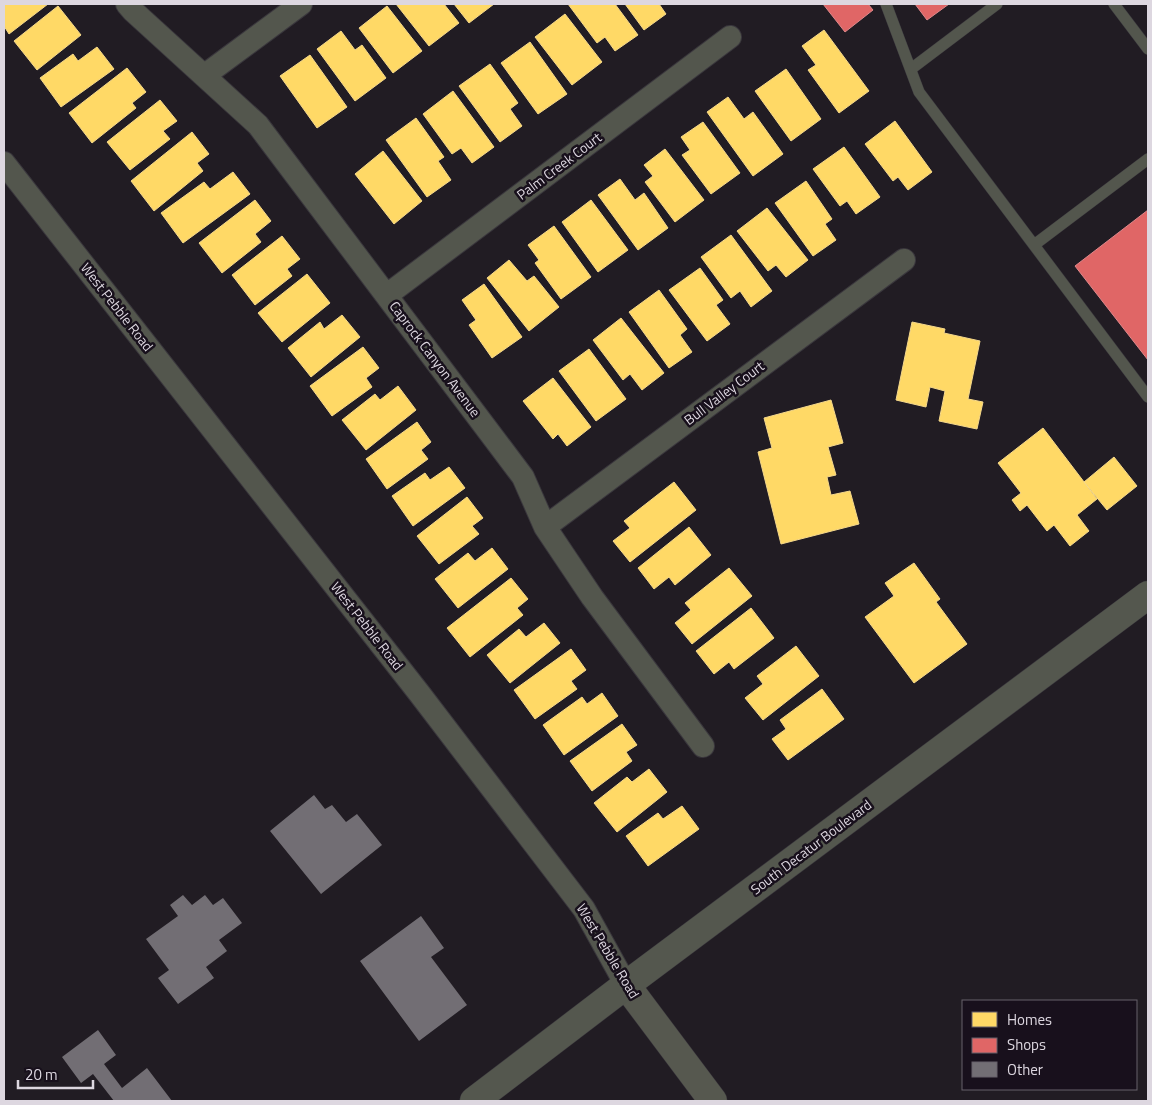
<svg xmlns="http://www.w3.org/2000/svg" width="1152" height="1105" font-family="'Titillium Web',sans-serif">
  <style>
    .homes { fill: #ffd966; stroke: #f5d88b }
    .shops { fill: #e06666; stroke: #df888b }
    .building { fill: #726e74 }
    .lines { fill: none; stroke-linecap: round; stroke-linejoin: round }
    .lane-casing { stroke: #3a373d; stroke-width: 12 }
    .street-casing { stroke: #3a373d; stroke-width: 24 }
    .secondary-casing { stroke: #3a373d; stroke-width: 29 }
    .primary-casing { stroke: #3a373d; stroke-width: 29 }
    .lane { stroke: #53564d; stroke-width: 11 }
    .street { stroke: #53564d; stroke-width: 22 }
    .secondary { stroke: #56584f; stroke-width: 28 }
    .primary { stroke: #54574e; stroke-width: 28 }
    .labels { text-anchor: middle; stroke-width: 5; stroke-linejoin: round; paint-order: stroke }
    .street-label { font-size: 14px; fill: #ddd7e0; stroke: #18101c }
  </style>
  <rect width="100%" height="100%" fill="#211c23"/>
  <!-- homes -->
  <path class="homes" d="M4,4H48L9,34L4,26Z
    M396,4H444L459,23L429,46Z
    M454,4H494L469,23Z
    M568,4H615L638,35L615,51L605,37L597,43Z
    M625,4H659L666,14L644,30Z
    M58,6L81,35L37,70L14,41Z
    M387,6L422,51L393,73L359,28Z
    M565,14L602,62L572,85L535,37Z
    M824,30L869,91L839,113L808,70L816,65L802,46Z
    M341,31L355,50L362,45L386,78L355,101L317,49Z
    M530,42L567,94L538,114L501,63Z
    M97,47L114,69L61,107L40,78L73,54L78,61Z
    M310,55L347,107L317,128L280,76Z
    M490,64L518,103L510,109L522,126L500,142L459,86Z
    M127,68L146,92L132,103L136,108L92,143L69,113Z
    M786,69L821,119L791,141L755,91Z
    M453,91L494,147L472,163L461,148L452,154L423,114Z
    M728,97L744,119L753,112L783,154L753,176L707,112Z
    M160,100L177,121L163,131L170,139L130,170L107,142Z
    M416,118L444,157L438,161L451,180L427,197L386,140Z
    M895,121L932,172L908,190L898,177L893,181L865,144Z
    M703,122L740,173L711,194L682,155L690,150L681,137Z
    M192,132L209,154L197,163L203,171L154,211L131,181Z
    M844,147L880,197L856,214L847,201L840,206L813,169Z
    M665,149L704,200L675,222L645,182L653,176L644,165Z
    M383,151L422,201L394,224L355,174Z
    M233,172L250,194L183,243L161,213L204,182L210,189Z
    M620,179L635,200L644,193L668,228L638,250L598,195Z
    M806,181L832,219L825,224L836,240L813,256L775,203Z
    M255,200L271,221L255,234L261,242L222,273L199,243Z
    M591,200L628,250L598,272L562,222Z
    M767,208L808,260L786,277L776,265L768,271L737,231Z
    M554,226L591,277L561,299L535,263L539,260L528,245Z
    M731,235L772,291L751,307L740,291L731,298L701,257Z
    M282,236L300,259L287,269L292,276L255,305L232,275Z
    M509,260L527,281L534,276L559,307L529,331L487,278Z
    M700,268L723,300L716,305L730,324L707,341L669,290Z
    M307,274L330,303L282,342L258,313Z
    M484,284L522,337L492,358L469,325L476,320L462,300Z
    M659,290L687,329L680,335L692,352L669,368L629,312Z
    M342,315L360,337L311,377L288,348L320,322L324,329Z
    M621,318L664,373L642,390L630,374L623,380L593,340Z
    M912,322L945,329L944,333L980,341L968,399L983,402L977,429L939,421L945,391L930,387L926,407L896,400Z
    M363,347L379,368L366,378L372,387L332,416L310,386Z
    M589,349L626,399L596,421L559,371Z
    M553,378L591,427L567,446L558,434L553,439L523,401Z
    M398,386L416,410L366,450L342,420L375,394L380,400Z
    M831,400L843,443L828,447L836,475L827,477L831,495L850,491L859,524L781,544L758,452L772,448L764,418Z
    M417,422L431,442L421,450L428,459L387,489L366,459Z
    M1043,428L1097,499L1077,515L1089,531L1070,546L1054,525L1047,531L1027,505L1020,511L1012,500L1021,493L998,463Z
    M1114,457L1137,486L1107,510L1084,482Z
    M449,467L465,488L413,526L392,496L425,473L430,480Z
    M674,482L696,510L630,562L613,541L630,528L624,521Z
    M467,497L483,518L472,526L479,534L439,564L417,536Z
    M689,527L711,555L675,585L669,577L654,589L638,568Z
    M492,548L508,569L458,608L435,579L468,553L475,561Z
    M914,563L940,599L936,602L967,644L914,683L865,617L894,596L885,583Z
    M729,568L752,596L692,644L675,623L691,610L685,603Z
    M511,578L528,599L517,608L523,615L470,657L447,628Z
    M751,608L774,638L734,669L729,662L714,674L696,651Z
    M544,623L560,643L510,683L487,655L519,629L526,637Z
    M796,646L819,676L763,720L745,698L763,684L757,676Z
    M571,649L586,670L571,681L577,689L535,719L514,690Z
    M822,689L844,719L788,760L772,739L786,729L780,720Z
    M602,693L618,716L564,755L543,725L582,697L587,704Z
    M622,724L637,745L626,752L632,761L592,791L570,761Z
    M649,769L667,792L617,832L594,803L627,777L632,782Z
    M682,806L699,829L648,866L626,836L658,813L663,819Z"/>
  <!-- shops -->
  <path class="shops" d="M823,4H868L873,10L845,32Z
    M915,4H949L927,20Z
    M1148,210V360L1075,266Z"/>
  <!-- building -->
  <path class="building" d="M314,795L325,809L332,805L346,822L357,814L382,845L321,894L270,831Z
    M183,895L192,905L205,895L213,905L223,898L242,923L219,940L227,951L206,967L214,978L178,1004L158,978L169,970L146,939L178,916L170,905Z
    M421,916L444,948L431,957L467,1005L419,1041L360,961Z
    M98,1030L116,1055L104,1064L122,1088L147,1068L172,1101H114L93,1074L81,1083L62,1057Z"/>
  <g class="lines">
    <!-- lane casing -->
    <g class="lane-casing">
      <path id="lane" d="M886,4L919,92L1148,397
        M1114,4L1148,49
        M911,69L997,4
        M1034,245L1148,159"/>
    </g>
    <!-- street casing -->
    <g class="street-casing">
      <path id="street" d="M127,4L133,11L258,125L523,477L545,527L592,597L703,746
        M205,75L301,4
        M4,163L419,693L584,909L626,985
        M387,295L730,37
        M545,527L904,260"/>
    </g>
    <!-- secondary casing -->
    <g class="secondary-casing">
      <path id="secondary" d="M626,985L713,1101"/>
    </g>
    <!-- primary casing -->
    <g class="primary-casing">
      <path id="primary" d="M474,1101L626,985L1148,595"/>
    </g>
    <!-- lane -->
    <use href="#lane" class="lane"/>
    <!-- street -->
    <use href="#street" class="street"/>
    <!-- secondary -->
    <use href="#secondary" class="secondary"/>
    <!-- primary -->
    <use href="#primary" class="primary"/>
  </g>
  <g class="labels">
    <!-- street labels -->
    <g class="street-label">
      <text transform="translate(559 166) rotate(-37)" y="5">Palm Creek Court</text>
      <text transform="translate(117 307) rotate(52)" y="5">West Pebble Road</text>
      <text transform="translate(435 359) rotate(53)" y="5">Caprock Canyon Avenue</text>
      <text transform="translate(724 393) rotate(-37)" y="5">Bull Valley Court</text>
      <text transform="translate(367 626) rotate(52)" y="5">West Pebble Road</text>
      <text transform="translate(811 847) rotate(-37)" y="5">South Decatur Boulevard</text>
      <text transform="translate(608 951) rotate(59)" y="5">West Pebble Road</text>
    </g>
  </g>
  <!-- border -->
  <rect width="1152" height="1105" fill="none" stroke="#ddd7e0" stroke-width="10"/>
  <!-- legend -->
  <rect x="962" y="1000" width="175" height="90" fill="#18101c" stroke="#67606a"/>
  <rect x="972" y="1012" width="25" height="15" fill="#ffd966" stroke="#67606a"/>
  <text x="1007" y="1025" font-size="15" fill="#ddd7e0">Homes</text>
  <rect x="972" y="1038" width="25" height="15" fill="#e06666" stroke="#67606a"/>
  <text x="1007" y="1050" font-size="15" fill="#ddd7e0">Shops</text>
  <rect x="972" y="1062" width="25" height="15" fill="#726e74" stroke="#67606a"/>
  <text x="1007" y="1075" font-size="15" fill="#ddd7e0">Other</text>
  <!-- scale -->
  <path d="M18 1080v8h75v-8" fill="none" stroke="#ddd7e0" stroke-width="2.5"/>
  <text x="25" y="1080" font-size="15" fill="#ddd7e0" stroke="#18101c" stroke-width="4" paint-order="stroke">20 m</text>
</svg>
